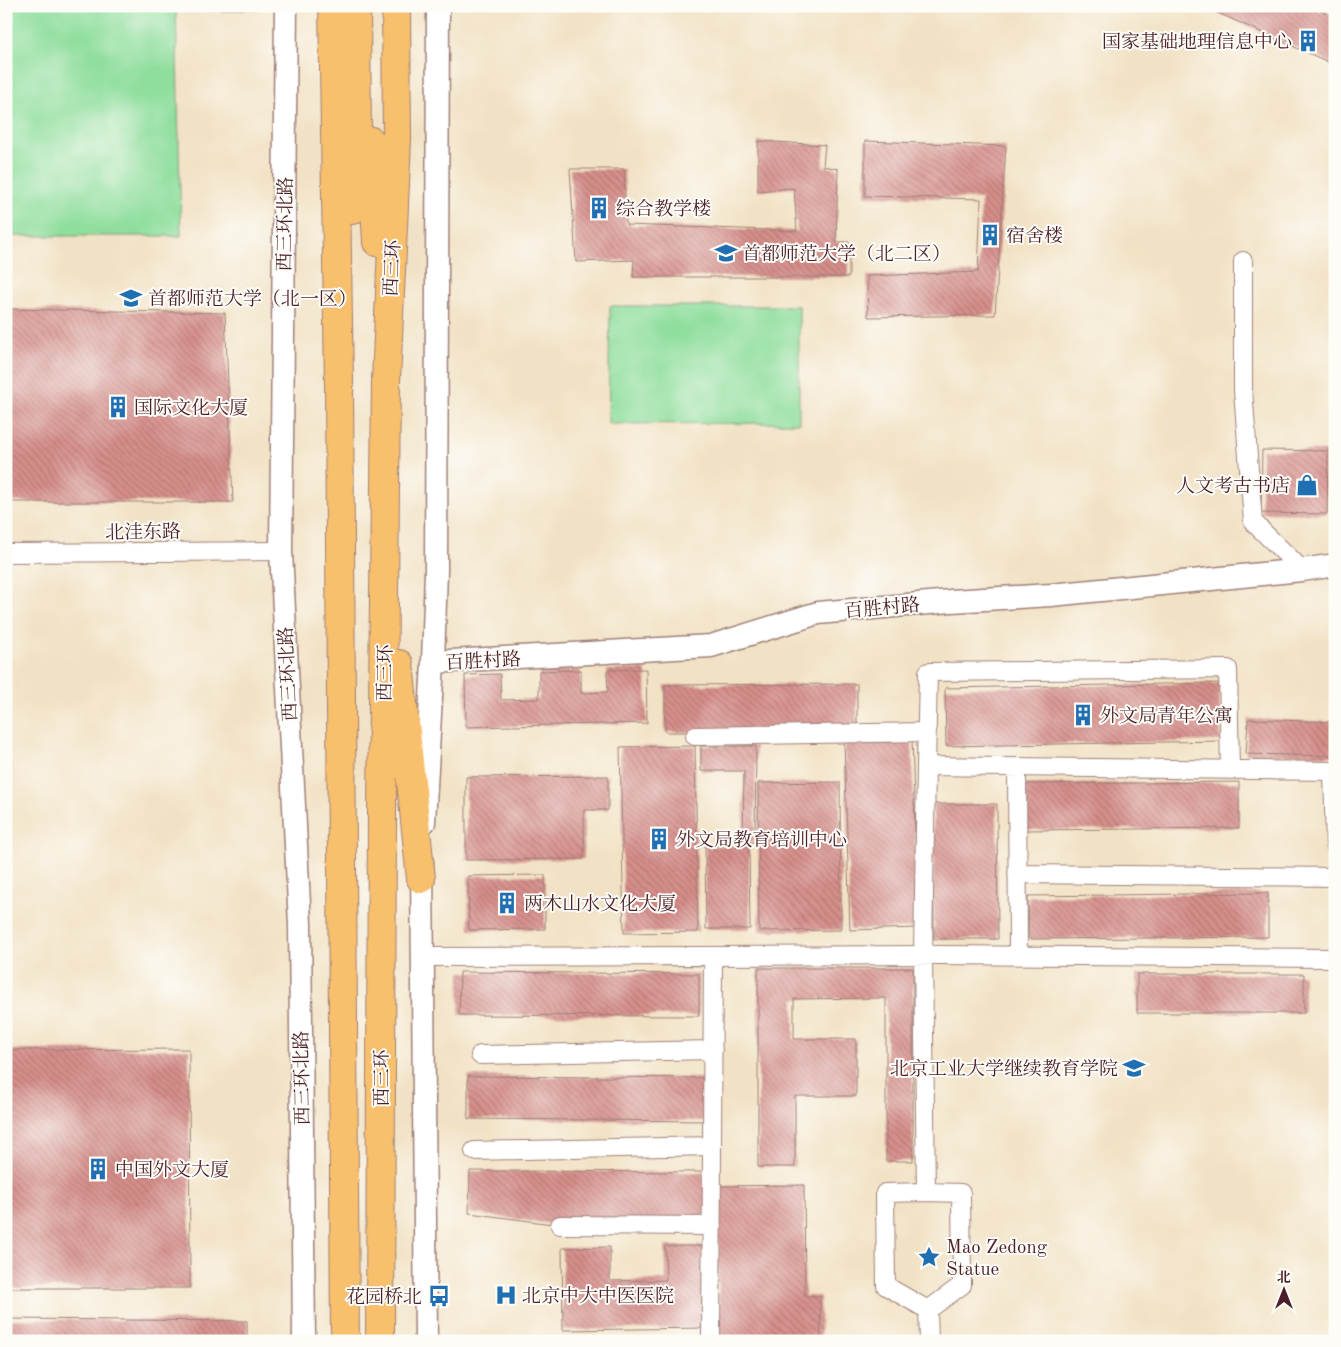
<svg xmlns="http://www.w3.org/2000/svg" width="1341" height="1347" font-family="'Old Standard TT','Noto Serif SC',serif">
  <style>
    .garden { fill: #8fde9d; stroke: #6c7e64 }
    .building { fill: url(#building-back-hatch) }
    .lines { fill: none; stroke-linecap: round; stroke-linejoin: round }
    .minor-casing { stroke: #9e8078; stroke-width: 20 }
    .tertiary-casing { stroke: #9e8078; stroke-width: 25 }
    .trunk-casing { stroke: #9e8078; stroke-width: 30 }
    .minor { stroke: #fff; stroke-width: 18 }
    .tertiary { stroke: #fff; stroke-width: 22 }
    .trunk { stroke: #f8bf6c; stroke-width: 28 }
    .labels { text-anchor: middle; stroke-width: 4; stroke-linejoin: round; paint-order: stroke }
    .poi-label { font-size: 19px; fill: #4a1f2b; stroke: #fdfcf7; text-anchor: start }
    .street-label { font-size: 19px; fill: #4a1f2b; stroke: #fdfcf7 }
  </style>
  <defs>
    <pattern id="building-back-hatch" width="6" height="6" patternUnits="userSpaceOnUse" patternTransform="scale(1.25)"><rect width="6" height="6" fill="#d78f8b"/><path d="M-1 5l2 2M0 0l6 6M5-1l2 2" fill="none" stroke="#b07472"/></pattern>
  </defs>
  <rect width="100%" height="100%" fill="#fdfcf7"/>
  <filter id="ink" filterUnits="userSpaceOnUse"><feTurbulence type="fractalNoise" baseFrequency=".02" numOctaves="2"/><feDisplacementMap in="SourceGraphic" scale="10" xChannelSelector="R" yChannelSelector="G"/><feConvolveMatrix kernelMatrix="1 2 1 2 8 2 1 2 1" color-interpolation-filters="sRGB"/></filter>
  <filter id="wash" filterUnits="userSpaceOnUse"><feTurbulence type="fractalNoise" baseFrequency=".0096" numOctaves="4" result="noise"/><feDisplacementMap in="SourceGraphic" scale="20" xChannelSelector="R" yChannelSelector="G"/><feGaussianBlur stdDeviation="1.12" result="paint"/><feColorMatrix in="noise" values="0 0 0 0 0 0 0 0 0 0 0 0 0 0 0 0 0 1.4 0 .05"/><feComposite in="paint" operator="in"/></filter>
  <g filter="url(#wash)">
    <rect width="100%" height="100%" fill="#f2e2c5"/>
    <!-- garden -->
    <path class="garden" d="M6,6H176L181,236H6Z
      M610,306H799V423L608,424Z"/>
    <g id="blocks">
      <!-- building -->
      <path class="building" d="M180,6H257V9H180Z
        M1207,6H1310L1335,17V65L1207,8Z
        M758,141L825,145L823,166L838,169L836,242H849V277H633L634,260L576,262L570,169H624L626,225L797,231L794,188L758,191Z
        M865,141L1006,146L995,315L868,317L867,276L978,272L981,199L865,196Z
        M6,309L225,313L233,502H6Z
        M1262,450L1328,451L1327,514L1261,513Z
        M646,669L647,723L466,727L465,675L500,674L501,700L539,699V671L581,670V693L608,692L607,670Z
        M1219,683L1221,741L946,746L945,688Z
        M857,684V732H665V685Z
        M1248,719L1335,722V756L1246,754Z
        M912,738L918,928L850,930L844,740Z
        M695,746L698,932L624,933L620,747Z
        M701,746H756L755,842H743L744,771H701Z
        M608,776V810H584V859L466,860V777Z
        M840,782L841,930L759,931L758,783Z
        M1239,782V828L1025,830L1024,784Z
        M933,804H997L998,939H934Z
        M705,846H749L750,929H706Z
        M545,875V929L469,930L468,876Z
        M1268,893V937L1029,939L1028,896Z
        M758,968H913V1161H886V998L794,999V1039H856V1096H795V1167H758Z
        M460,972L699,974V1016L459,1015Z
        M1137,974H1304V1013H1137Z
        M189,1049L190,1288H6V1050Z
        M468,1076L708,1078V1121L468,1119Z
        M470,1171L709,1172L712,1226L560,1225L469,1213Z
        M804,1185L805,1296H820L821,1341H719L717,1186Z
        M665,1246H706V1328L563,1330L562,1248L610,1247V1281L666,1280Z
        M8,1319L247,1321V1341H8Z"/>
    </g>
  </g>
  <g filter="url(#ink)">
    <use href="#blocks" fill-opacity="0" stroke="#9e8078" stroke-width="1"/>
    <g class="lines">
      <!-- minor casing -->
      <g class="minor-casing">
        <path id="minor" d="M1243,261V390L1253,522L1302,570
          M6,553L281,551
          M695,736L927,732
          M926,766L928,672L1228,669L1230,770
          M1017,767L1018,956
          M1017,874L1335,877
          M422,957L941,955L1335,958
          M480,1055L713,1050
          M474,1151L712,1146
          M926,1192L923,955L926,766L1333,771L1335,845
          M926,1192L961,1193L962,1285L928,1310L886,1286L885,1193Z
          M560,1225L712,1226
          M928,1310L929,1341
          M711,1341L713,956"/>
      </g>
      <!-- tertiary casing -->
      <g class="tertiary-casing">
        <path id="tertiary" d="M286,6L281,551L300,924L304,1341
          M433,662L711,646L818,613L951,601L1051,595L1302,570L1335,565
          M424,822L433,662L436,571L438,6
          M422,862L426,1341"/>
      </g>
      <!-- trunk casing -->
      <g class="trunk-casing">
        <path id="trunk" d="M333,6L339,383L345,1341
          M371,141L377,242
          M352,210L357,139L356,6
          M399,664L421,879
          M380,1341L382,813L386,381L397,139L396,6"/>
      </g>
      <!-- minor -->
      <use href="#minor" class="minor"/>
      <!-- tertiary -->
      <use href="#tertiary" class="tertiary"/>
      <!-- trunk -->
      <use href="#trunk" class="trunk"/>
    </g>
  </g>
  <!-- icons -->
  <defs>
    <g id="building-bare" transform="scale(1.725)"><path d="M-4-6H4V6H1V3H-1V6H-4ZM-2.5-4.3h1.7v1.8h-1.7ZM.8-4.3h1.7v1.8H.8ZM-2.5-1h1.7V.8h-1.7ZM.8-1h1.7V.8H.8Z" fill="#1f6fb2" stroke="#fdfcf7" stroke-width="2.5" paint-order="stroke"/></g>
    <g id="university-bare" transform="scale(1.725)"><path d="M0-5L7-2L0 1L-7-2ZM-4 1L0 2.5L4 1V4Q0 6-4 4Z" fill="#1f6fb2" stroke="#fdfcf7" stroke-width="2.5" paint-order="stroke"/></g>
    <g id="shop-bare" transform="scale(1.725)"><path d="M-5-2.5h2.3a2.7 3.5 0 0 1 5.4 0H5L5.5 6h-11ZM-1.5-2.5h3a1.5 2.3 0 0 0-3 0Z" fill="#1f6fb2" stroke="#fdfcf7" stroke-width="2.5" paint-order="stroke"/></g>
    <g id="sight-bare" transform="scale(1.725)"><path d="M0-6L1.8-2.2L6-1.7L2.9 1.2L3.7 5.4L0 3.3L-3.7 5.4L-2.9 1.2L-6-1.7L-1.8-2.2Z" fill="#1f6fb2" stroke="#fdfcf7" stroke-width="2.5" paint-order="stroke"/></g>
    <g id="hospital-bare" transform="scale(1.725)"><path d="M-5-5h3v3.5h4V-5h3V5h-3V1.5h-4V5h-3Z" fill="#1f6fb2" stroke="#fdfcf7" stroke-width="2.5" paint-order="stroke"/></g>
    <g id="bus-bare" transform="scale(1.725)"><path d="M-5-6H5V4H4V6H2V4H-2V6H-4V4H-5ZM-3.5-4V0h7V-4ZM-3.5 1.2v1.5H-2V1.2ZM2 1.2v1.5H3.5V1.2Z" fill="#1f6fb2" stroke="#fdfcf7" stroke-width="2.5" paint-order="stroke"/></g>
  </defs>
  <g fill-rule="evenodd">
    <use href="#building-bare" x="1308" y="41"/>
    <use href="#building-bare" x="599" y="208"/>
    <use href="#building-bare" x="990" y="235"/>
    <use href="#university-bare" x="726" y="253"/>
    <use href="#university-bare" x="131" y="298"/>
    <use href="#building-bare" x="118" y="407"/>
    <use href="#shop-bare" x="1307" y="485"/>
    <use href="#building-bare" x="1083" y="715"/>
    <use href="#building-bare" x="659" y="839"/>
    <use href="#building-bare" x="507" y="903"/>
    <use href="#university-bare" x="1134" y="1068"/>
    <use href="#building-bare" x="98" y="1169"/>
    <use href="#sight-bare" x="929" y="1257"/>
    <use href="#hospital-bare" x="506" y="1295"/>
    <use href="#bus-bare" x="439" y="1296"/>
  </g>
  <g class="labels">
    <!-- poi labels -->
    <g class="poi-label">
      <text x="1292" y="48" text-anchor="end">国家基础地理信息中心</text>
      <text x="616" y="215">综合教学楼</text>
      <text x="1006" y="242">宿舍楼</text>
      <text x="742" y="260">首都师范大学（北二区）</text>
      <text x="148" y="305">首都师范大学（北一区）</text>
      <text x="134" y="414">国际文化大厦</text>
      <text x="1290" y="492" text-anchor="end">人文考古书店</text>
      <text x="1100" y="722">外文局青年公寓</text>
      <text x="676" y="846">外文局教育培训中心</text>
      <text x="524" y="910">两木山水文化大厦</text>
      <text x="1118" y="1075" text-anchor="end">北京工业大学继续教育学院</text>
      <text x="115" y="1176">中国外文大厦</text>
      <text x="946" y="1253">Mao Zedong<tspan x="946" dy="22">Statue</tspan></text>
      <text x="522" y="1302">北京中大中医医院</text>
      <text x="422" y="1303" text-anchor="end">花园桥北</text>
    </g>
    <!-- street labels -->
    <g class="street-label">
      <text transform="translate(284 224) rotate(-89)" y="7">西三环北路</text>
      <text transform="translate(391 268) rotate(-87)" y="7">西三环</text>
      <text transform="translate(143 531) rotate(-1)" y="7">北洼东路</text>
      <text transform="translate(882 607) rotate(-5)" y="7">百胜村路</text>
      <text transform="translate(483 660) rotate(-3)" y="7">百胜村路</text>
      <text transform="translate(384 673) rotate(-89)" y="7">西三环</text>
      <text transform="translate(287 674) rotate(-93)" y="7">西三环北路</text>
      <text transform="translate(301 1078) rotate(-91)" y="7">西三环北路</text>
      <text transform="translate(381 1078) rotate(-90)" y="7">西三环</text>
    </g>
  </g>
  <!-- margin -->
  <rect width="1341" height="1347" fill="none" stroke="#fdfcf7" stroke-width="25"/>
  <!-- north arrow -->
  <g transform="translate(1284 1290)" stroke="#fdfcf7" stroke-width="4" paint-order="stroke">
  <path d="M0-4L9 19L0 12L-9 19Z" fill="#4a1f2b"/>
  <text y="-8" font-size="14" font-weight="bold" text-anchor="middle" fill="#4a1f2b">北</text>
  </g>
</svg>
